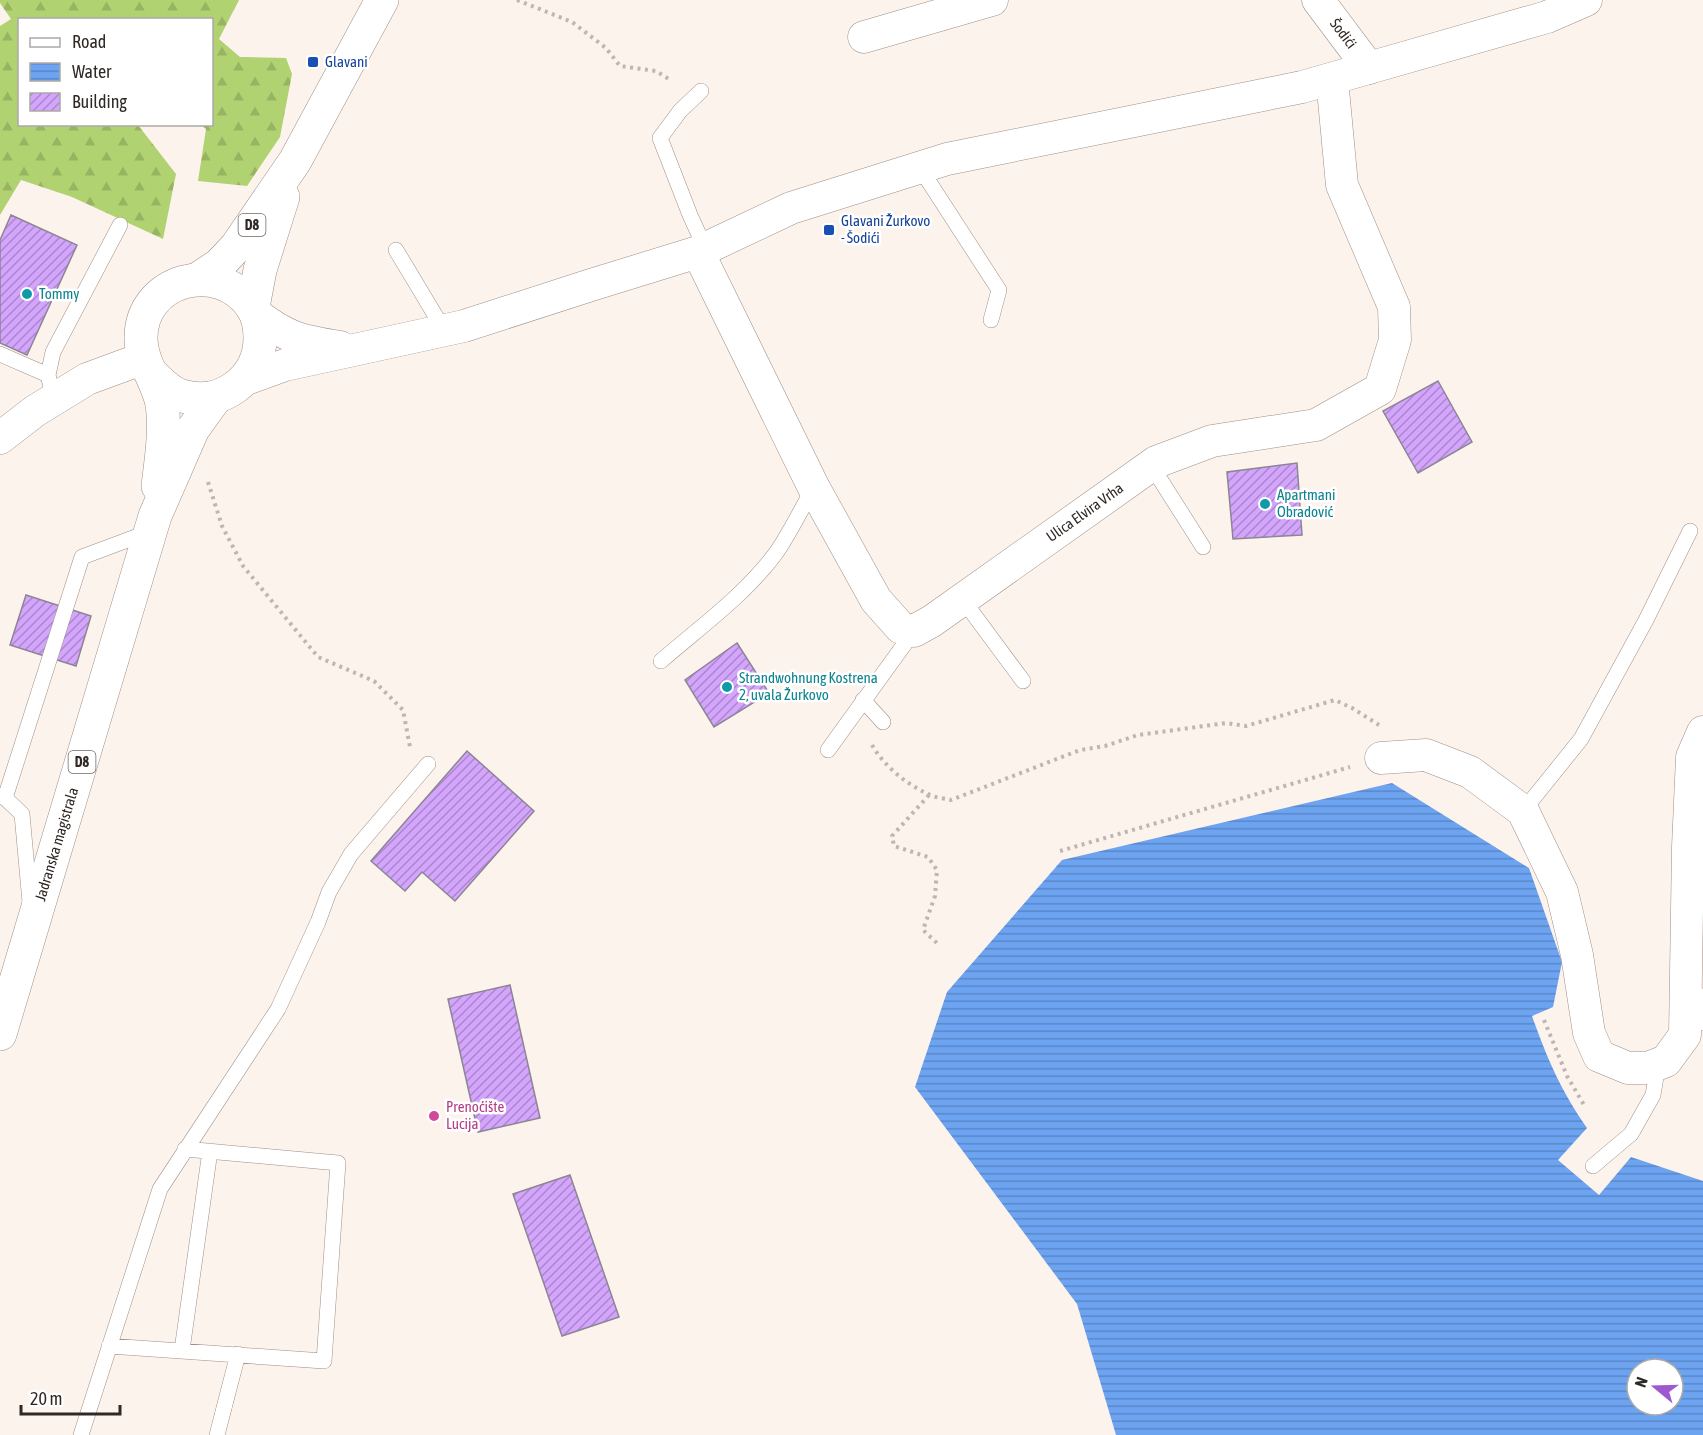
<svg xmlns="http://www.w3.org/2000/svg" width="1703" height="1435" font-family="'Asap Condensed',sans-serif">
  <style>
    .forest { fill: url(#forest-firs) }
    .water { fill: url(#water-rules); fill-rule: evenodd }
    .building { fill: url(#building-hatch); stroke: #8c8593; stroke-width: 1.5 }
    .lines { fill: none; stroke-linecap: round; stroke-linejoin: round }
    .service-casing { stroke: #9e8f86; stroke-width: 16 }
    .minor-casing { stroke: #9e8f86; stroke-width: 33 }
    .primary-casing { stroke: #9e8f86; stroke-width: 34 }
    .path { stroke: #bfb6b1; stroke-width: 4; stroke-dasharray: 3 4.5; stroke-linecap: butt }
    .service { stroke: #fff; stroke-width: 15 }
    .minor { stroke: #fff; stroke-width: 32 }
    .primary { stroke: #fff; stroke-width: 33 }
    .transit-dot { fill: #1a4fb4; stroke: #fff; stroke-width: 2 }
    .culture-dot { fill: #0f9aa8; stroke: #fff; stroke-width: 2 }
    .hotel-dot { fill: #d1479c; stroke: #fff; stroke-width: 2 }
    .labels { text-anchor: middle; stroke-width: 5; stroke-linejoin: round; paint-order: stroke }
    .shield { fill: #fff; stroke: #6d6866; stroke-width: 1.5 }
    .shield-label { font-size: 14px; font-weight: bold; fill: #2f2825 }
    .street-label { font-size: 15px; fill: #2f2825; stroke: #fff }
    .transit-label { font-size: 15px; fill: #164399; stroke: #fff; text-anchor: start }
    .culture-label { font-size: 15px; fill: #0d838f; stroke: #fff; text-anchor: start }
    .hotel-label { font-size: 15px; fill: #b23c85; stroke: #fff; text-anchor: start }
  </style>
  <defs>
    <pattern id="forest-firs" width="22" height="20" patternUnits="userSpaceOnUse" patternTransform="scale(1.5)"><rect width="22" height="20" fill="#b0d271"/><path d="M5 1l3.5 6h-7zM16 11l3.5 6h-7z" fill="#98b462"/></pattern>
    <pattern id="water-rules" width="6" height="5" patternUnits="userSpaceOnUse" patternTransform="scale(1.5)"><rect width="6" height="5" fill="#6da4f2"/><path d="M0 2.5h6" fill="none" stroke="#5a86c4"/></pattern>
    <pattern id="building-hatch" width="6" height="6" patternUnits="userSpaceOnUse" patternTransform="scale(1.5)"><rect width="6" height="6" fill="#d3a5fc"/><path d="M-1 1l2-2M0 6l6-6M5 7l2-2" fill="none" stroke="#ac86cc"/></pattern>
  </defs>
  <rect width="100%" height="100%" fill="#fdf3ed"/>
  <!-- forest -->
  <path class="forest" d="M0,0H239L219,39L240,57L286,58L292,74L280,137L247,186L198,181L206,129L201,125L212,124V20H20V124L138,125L176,174L163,239L72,197L21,180L0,215V26L11,19L0,3Z"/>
  <!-- water -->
  <path class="water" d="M1392,783L1529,868L1562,962L1553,1007L1532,1016C1547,1058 1561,1091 1587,1128L1558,1160L1599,1195L1631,1157L1703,1181V1435H1116L1077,1304L915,1087L947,992L1062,860ZM1637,1369H1673V1405H1637Z"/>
  <!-- building -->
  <path class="building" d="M11,215L77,245L27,355L0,343V240Z
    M1438,381L1472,442L1418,473L1383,411Z
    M1297,463L1302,535L1233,539L1227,472Z
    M26,595L91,616L76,666L10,645Z
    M737,643L769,693L714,727L685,680Z
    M467,751L534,811L455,901L422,872L405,891L371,861Z
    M510,985L540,1118L478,1132L448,999Z
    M570,1175L619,1317L562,1336L513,1194Z"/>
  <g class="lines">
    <!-- service casing -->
    <g class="service-casing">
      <path id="service" d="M701,91L680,111L660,138L690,215L705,248
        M920,168L999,290L991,320
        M396,250L444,330
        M0,354L48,375
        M54,399L48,375L53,352L120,225
        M1151,465L1203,547
        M963,600L1023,681
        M661,661C700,627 745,595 776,553C790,533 801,509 814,488
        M863,700L883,722
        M828,750L914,631
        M0,796L5,798L22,814L30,902
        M5,798L82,557L149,532
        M1523,811L1581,739L1646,620L1690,531
        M1699,995L1703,1023
        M1593,1166L1631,1134L1653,1095L1658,1065
        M109,1346L324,1361L338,1163L185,1149
        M182,1350L210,1151
        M81,1435L160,1189L278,1009L318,922L329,892L351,854L428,764
        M217,1435L238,1354"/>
    </g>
    <!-- minor casing -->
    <g class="minor-casing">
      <g id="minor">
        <path id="s1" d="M1318,0L1369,68"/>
        <path d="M864,37L992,0"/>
        <path id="s2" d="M698,252L814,488L876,600L901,628L914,631L932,621L1156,462L1212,441L1316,425L1380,389L1395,340L1394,307L1342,185L1332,79"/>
        <path d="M256,314C286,338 302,341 340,347"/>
        <path d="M246,379L285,365L464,326L591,285L698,252L791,208L947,159L1302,87L1547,17L1586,0"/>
        <path d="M0,438L35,411L87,379L144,358"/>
        <path d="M1381,758L1426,755L1470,772L1523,811L1562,892L1577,955L1589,1033L1599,1056L1628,1068H1648L1666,1061L1685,1035L1688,847L1692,757L1703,732"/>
      </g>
    </g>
    <!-- primary casing -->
    <g class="primary-casing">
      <g id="primary">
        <path d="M198,279L219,265L236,247L295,161L382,0"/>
        <path d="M253,307L260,270L283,197"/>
        <path d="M153,375C162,384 170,393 182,396C222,408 260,378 260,338C260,328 258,316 252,307C219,258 140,279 141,339C141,362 158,382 162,404C166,430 161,460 158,486"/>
        <path id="s3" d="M0,1034L155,516L193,429L216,397"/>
      </g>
    </g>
    <!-- path -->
    <path class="path" d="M517,0L572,22L606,48L620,66L656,71L672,81
      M208,482L222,526L243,566L318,657L374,681L403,710L410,747
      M872,745C884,766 906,784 928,794C935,798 944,798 951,800L1080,750L1105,746L1138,735L1226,723L1246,726L1335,700L1352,708L1379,725
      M929,795L892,836L894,846L928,857L937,870L935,896L923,930L938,944
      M1060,851L1350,767
      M1544,1020L1567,1076L1584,1105"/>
    <!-- service -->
    <use href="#service" class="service"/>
    <!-- minor -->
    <use href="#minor" class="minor"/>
    <!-- primary -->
    <use href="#primary" class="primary"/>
  </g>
  <!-- markers -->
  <g class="transit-dot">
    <rect x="307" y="56" width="12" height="12" rx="3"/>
    <rect x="823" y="224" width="12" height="12" rx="3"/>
  </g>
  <g class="culture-dot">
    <circle cx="27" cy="294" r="6"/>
    <circle cx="1265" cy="504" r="6"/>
    <circle cx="727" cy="687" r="6"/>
  </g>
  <circle class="hotel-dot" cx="434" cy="1116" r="6"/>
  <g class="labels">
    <!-- shield labels -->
    <g class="shield">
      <rect x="238.5" y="214" width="27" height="22" rx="4.5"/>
      <rect x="68.5" y="751" width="27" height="22" rx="4.5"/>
    </g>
    <g class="shield-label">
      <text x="252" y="230">D8</text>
      <text x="82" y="767">D8</text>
    </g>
    <!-- street labels -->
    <g class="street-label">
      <text dy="5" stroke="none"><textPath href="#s1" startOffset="42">Šodići</textPath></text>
      <text dy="5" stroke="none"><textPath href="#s2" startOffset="650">Ulica Elvira Vrha</textPath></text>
      <text dy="5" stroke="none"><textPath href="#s3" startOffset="198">Jadranska magistrala</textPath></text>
    </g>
    <!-- transit labels -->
    <g class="transit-label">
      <text x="325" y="67">Glavani</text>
      <text x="841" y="226">Glavani Žurkovo<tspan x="841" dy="17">- Šodići</tspan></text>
    </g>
    <!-- culture labels -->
    <g class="culture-label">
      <text x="39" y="299">Tommy</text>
      <text x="1277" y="500">Apartmani<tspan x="1277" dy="17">Obradović</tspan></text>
      <text x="739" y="683">Strandwohnung Kostrena<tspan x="739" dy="17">2, uvala Žurkovo</tspan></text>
    </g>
    <!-- hotel labels -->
    <g class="hotel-label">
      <text x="446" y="1112">Prenoćište<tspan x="446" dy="17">Lucija</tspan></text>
    </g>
  </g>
  <!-- legend -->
  <rect x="18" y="18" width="195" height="108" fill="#ffffff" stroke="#aca9a8" stroke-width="1.5"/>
  <rect x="30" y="38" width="30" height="9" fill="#ffffff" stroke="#aca9a8" stroke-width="1.5"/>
  <text x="72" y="48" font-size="18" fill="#2f2825">Road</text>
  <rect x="30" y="63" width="30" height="18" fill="url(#water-rules)" stroke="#aca9a8" stroke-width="1.5"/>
  <text x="72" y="78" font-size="18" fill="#2f2825">Water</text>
  <rect x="30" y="93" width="30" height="18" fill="url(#building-hatch)" stroke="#aca9a8" stroke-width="1.5"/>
  <text x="72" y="108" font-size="18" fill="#2f2825">Building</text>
  <!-- north arrow -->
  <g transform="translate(1655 1387) rotate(289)"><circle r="28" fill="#ffffff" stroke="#aca9a8" stroke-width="1.5"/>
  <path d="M0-4.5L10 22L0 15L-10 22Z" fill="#9d5acf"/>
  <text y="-9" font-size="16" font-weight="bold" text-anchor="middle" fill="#2f2825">N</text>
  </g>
  <!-- scale -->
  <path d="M21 1405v9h99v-9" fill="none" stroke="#2f2825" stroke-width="3"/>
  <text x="30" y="1405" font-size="18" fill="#2f2825" stroke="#ffffff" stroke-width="4.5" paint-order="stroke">20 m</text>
</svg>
